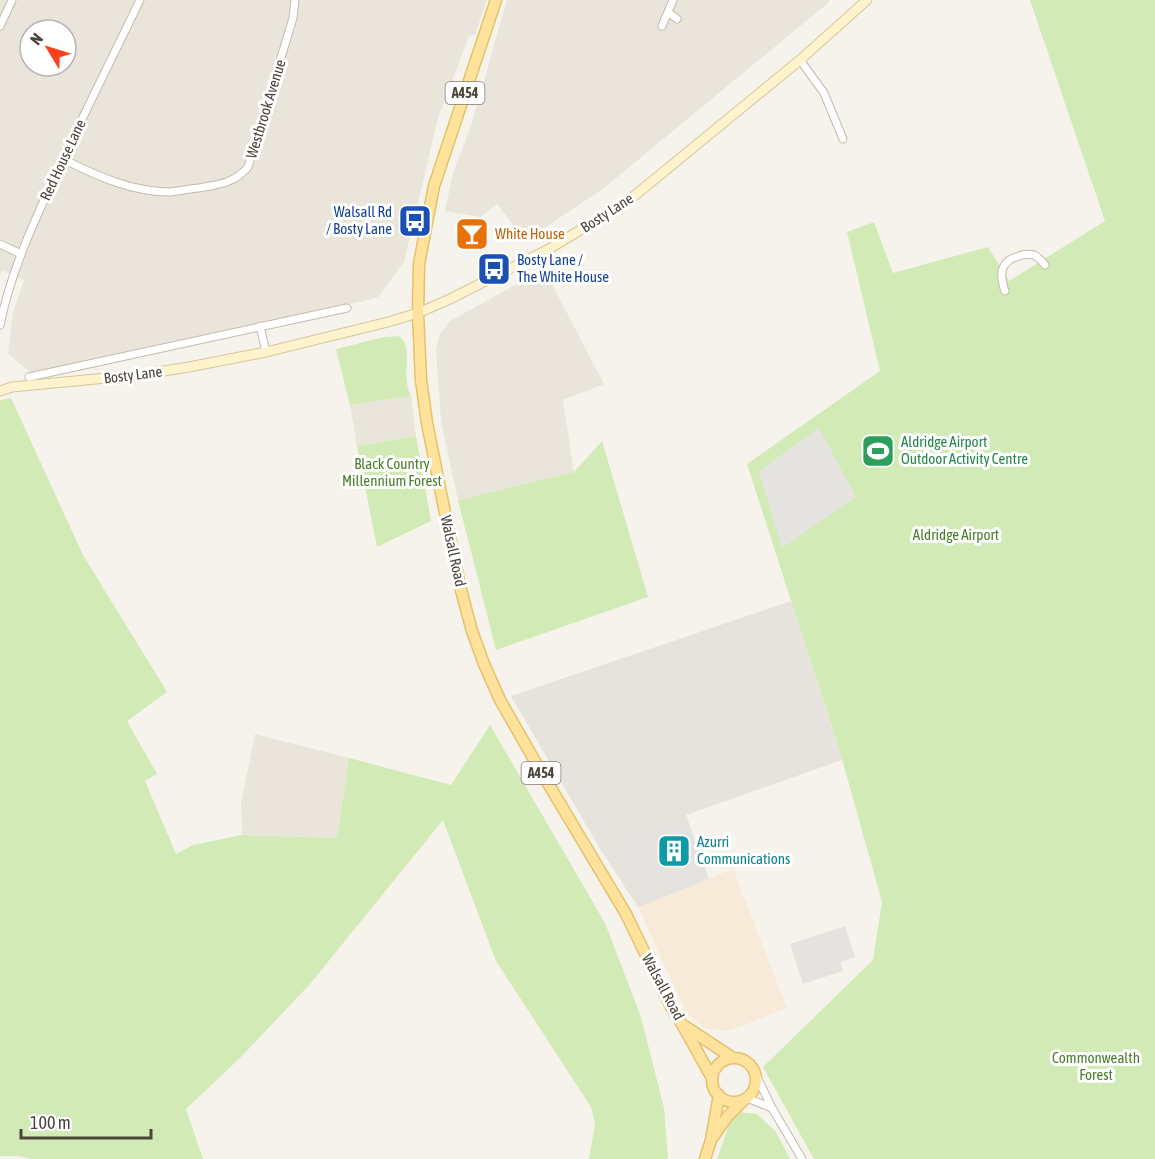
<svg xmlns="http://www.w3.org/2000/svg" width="1155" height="1159" font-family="'Asap Condensed',sans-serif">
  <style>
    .residential { fill: #eae5da; fill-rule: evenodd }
    .commercial { fill: #f7ead8 }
    .industrial { fill: #e6e2dd }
    .green { fill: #d2eab5 }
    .parking { fill: #e5e3e0 }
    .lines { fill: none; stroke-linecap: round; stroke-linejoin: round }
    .minor-casing { stroke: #c2bbae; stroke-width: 9 }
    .secondary-casing { stroke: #d6c79b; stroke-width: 11 }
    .primary-casing { stroke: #e6c16a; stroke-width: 13 }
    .minor { stroke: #fff; stroke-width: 7 }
    .secondary { stroke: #fff3cd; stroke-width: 9 }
    .primary { stroke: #ffe39c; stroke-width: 10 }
    .labels { text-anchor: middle; stroke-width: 6; stroke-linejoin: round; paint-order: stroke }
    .shield { fill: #fff; stroke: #817c74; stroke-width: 1.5 }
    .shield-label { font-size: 14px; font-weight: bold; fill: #4b4439 }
    .street-label { font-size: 15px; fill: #4b4439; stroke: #fff }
    .transit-label { font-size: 15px; fill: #164399; stroke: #fff; text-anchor: end }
    .food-label { font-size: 15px; fill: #c56008; stroke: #fff; text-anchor: start }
    .leisure-label { font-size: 15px; fill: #27864d; stroke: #fff; text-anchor: start }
    .park-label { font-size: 15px; fill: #4a7f2a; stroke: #fff }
    .culture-label { font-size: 15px; fill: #0d838f; stroke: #fff; text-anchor: start }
  </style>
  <rect width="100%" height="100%" fill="#f6f3ec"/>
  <!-- residential -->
  <path class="residential" d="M0,0H487L475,35L469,36L438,118L404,262L378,297L364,301L109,355L34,375L8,354L13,313L24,280L2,270L0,275ZM30,30H66V66H30Z
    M507,0H829L828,3L604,188L525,241L497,204L480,217L445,211L453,173L471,126Z
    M544,269L604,384L563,400L574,472L458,500L441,422L436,351L439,335L450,321Z
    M411,396L416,436L357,446L350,405Z
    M255,734L349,758L337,838L242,835L241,803Z"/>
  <!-- commercial -->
  <path class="commercial" d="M733,869L787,1008L728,1031L705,1029L685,1011L638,907Z"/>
  <!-- industrial -->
  <path class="industrial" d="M791,601L842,760L686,815L709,879L638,907L599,847L511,696Z"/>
  <!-- green -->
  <path class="green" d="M1030,0H1155V1159H814L763,1067L873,960L882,902L842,759L747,464L880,371L847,232L874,222L893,273L988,247L1009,281L1105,221Z
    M399,336C413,348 404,367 407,382C407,387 409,392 411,396L350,405L336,349L384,337Z
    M11,398L83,555L167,692L127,721L157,774L145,781L176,854L193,845L242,835L337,838L349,758L451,785L490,725L605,923L641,1017L664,1108L668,1159H589L595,1124L591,1107L496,961L443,820L310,984L241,1057L186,1109L203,1159H31L19,1156H0V400Z
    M416,436L431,521L377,547L357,446Z
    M602,441L648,597L496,650L458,500L574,472Z
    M739,1112L757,1114L776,1132L790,1159H717L729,1125Z"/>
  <!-- parking -->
  <path class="parking" d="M819,428L856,497L782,548L759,471Z
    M686,822L704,875L645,896L626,842L662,830L666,842L658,845L663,859L669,858L676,878L695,871L678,825Z
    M845,926L855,957L841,962L843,971L803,984L790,944Z"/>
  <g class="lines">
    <!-- minor casing -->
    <g class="minor-casing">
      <path id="minor" d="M668,12L677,19
        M0,26L12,0
        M662,26L673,0
        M800,60L824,93L843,139
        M63,159C97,176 132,192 170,192C179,191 189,189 198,188C218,185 235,183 248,167L293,18L295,0
        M0,244L21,254
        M1005,291C999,274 1000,261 1019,256C1024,254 1029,254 1034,255C1038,257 1042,261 1045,265
        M0,325C11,271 33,224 56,174C83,116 112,58 140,0
        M260,326L266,352
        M29,377L347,308
        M756,1075L772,1108L802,1159
        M747,1098L772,1108"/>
    </g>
    <!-- secondary casing -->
    <g class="secondary-casing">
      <path id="secondary" d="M0,391L12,387L138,375L189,367L266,352L388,322L418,313L450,299L549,249L628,201L800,60L867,0"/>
    </g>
    <!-- primary casing -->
    <g class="primary-casing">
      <path id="primary" d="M496,0L434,186L419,264L418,313L421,380L427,423L443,503L461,590L472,631L484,664L500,700L540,770L626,914L670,1005L683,1026L712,1078
        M686,1027L733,1058
        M712 1080a22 22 0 1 1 44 0a22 22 0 1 1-44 0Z
        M713,1137L727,1117L744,1100
        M705,1159L711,1140L719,1095"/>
    </g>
    <!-- minor -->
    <use href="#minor" class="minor"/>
    <!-- secondary -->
    <use href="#secondary" class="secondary"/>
    <!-- primary -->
    <use href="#primary" class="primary"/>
  </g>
  <!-- icons -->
  <defs>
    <g id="bus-square" transform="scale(1.725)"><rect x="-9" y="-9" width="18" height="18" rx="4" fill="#1a4fb4" stroke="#fff"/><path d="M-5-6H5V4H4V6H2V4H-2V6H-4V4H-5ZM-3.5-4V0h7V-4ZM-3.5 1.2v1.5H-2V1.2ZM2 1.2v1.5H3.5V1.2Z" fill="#fff"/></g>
    <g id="bar-square" transform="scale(1.725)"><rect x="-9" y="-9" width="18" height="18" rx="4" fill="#e8710a" stroke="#fff"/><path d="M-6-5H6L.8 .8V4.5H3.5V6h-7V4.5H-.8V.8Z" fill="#fff"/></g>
    <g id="stadium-square" transform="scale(1.725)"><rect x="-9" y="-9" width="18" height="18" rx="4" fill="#2e9e5b" stroke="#fff"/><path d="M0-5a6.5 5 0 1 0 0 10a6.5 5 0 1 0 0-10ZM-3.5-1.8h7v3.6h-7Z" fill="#fff"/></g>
    <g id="building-square" transform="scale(1.725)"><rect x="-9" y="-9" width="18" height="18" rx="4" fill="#0f9aa8" stroke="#fff"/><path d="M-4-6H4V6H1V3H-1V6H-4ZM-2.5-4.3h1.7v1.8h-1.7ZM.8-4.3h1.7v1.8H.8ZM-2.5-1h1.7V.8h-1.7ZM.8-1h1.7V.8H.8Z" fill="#fff"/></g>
  </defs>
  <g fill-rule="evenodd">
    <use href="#bus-square" x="415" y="221"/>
    <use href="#bar-square" x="472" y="234"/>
    <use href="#bus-square" x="494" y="269"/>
    <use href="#stadium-square" x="878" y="451"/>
    <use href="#building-square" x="674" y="851"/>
  </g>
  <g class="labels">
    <!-- shield labels -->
    <g class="shield">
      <rect x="445.5" y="82" width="39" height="22" rx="4.5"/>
      <rect x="521.5" y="762" width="39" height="22" rx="4.5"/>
    </g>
    <g class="shield-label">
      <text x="465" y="98">A454</text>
      <text x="541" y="778">A454</text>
    </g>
    <!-- street labels -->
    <g class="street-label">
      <text transform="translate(266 109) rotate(-73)" y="5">Westbrook Avenue</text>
      <text transform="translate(63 160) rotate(-65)" y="5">Red House Lane</text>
      <text transform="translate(607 213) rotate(-33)" y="5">Bosty Lane</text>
      <text transform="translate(133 375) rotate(-7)" y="5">Bosty Lane</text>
      <text transform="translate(453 551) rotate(78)" y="5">Walsall Road</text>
      <text transform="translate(663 987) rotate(62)" y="5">Walsall Road</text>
    </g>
    <!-- transit labels -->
    <g class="transit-label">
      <text x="392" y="217">Walsall Rd<tspan x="392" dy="17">/ Bosty Lane</tspan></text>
      <text x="517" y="265" text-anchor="start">Bosty Lane /<tspan x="517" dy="17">The White House</tspan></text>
    </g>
    <!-- food labels -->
    <g class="food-label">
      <text x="495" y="239">White House</text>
    </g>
    <!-- leisure labels -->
    <g class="leisure-label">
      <text x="901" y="447">Aldridge Airport<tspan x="901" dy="17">Outdoor Activity Centre</tspan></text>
    </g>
    <!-- park labels -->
    <g class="park-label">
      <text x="392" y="469">Black Country<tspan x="392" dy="17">Millennium Forest</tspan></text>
      <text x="956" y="540">Aldridge Airport</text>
      <text x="1096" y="1063">Commonwealth<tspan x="1096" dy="17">Forest</tspan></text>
    </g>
    <!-- culture labels -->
    <g class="culture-label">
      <text x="697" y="847">Azurri<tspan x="697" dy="17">Communications</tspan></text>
    </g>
  </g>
  <!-- north arrow -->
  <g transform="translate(48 48) rotate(308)"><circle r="28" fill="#ffffff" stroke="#b7b4b0" stroke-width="1.5"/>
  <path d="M0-4.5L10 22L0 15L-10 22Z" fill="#fc3f1d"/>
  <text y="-9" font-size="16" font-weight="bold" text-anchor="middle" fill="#4b4439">N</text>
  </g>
  <!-- scale -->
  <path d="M21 1129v9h130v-9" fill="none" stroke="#4b4439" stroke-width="3"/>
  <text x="30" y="1129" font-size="18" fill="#4b4439" stroke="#ffffff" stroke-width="4.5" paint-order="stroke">100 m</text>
</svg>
